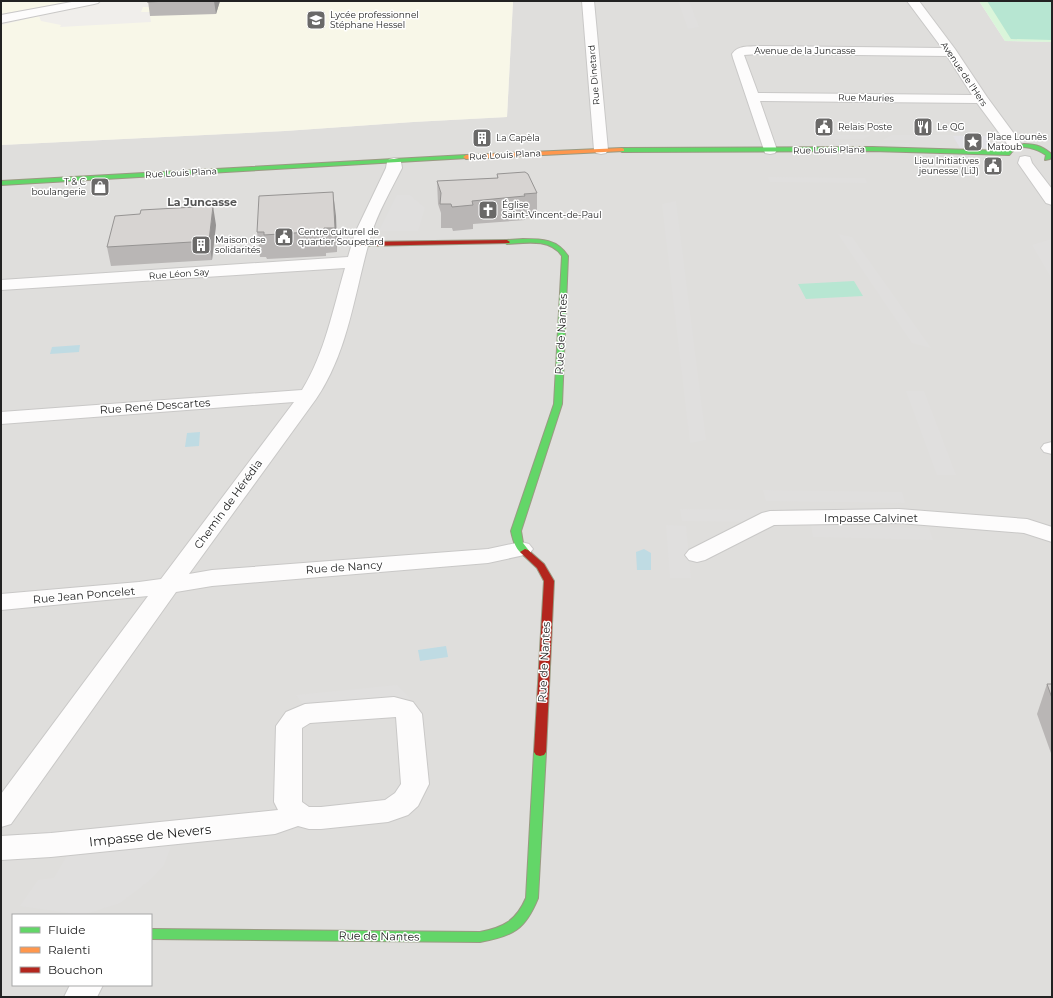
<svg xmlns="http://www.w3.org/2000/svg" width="1053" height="998" font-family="Montserrat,sans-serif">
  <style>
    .residential { fill: #dfdedc; fill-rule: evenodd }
    .education { fill: #f8f7e8 }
    .park { fill: #daf5da }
    .pitch { fill: #b7e6d2 }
    .parking { fill: #e0dfde }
    .plaza { fill: #e2e1e5 }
    .water { fill: #bfdbe3 }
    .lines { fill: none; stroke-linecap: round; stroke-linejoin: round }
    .street-casing { stroke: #c9c8c7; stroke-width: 2 }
    .fast-casing { stroke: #999a82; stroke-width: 2 }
    .slow-casing { stroke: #999a82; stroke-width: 2 }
    .jam-casing { stroke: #999a82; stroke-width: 2 }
    .street { fill: #fdfcfc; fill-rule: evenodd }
    .fast { fill: #63d668; fill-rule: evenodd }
    .slow { fill: #ff974d; fill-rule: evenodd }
    .jam { fill: #b3261e; fill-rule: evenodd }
    .wall { fill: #b9b6b5 }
    .shaded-wall { fill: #969493 }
    .building { fill: #d7d4d2; stroke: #969493 }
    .labels { text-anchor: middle; stroke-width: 3; stroke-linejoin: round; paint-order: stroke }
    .far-poi-label { font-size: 9px; fill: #222; stroke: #fff; text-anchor: start }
    .far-street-label { font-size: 9px; fill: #222; stroke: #fff }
    .far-quarter-label { font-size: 11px; font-weight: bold; fill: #555; stroke: #fff }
    .street-label { font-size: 11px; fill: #222; stroke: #fff }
    .near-street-label { font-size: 13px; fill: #222; stroke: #fff }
  </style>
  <rect width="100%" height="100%" fill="#f0eeeb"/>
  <!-- residential -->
  <path class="residential" d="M513,1H979L1005,41L1052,42V997H1V145L285,131L413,122L507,117ZM13,915H151V985H13Z"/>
  <!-- education -->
  <path class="education" d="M1,1H72L1,14Z
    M156,1H513L507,117L413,122L285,131L1,145V25L39,16L41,21L61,25L60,27L151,22L150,16L151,12H141L143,7H153Z"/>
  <!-- park -->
  <path class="park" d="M979,1H1052V42L1005,41Z"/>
  <!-- pitch -->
  <path class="pitch" d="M987,1H1052V40L1011,39Z
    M854,281L863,296L806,299L798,284Z"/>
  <!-- parking -->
  <path class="parking" d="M678,1H689L699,27L688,29Z
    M823,135H871L863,139H814Z
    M892,135H969L962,140H883Z
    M834,142L910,143L909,145L836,144Z
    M768,177L865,178L867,183L770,182Z
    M397,195H410L425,208L418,231H379Z
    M676,201L706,440L690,443L662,204Z
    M838,234L852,237L931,348L912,343Z
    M1052,239V279L1032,245Z
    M906,391H924L956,475H937Z
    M763,490L902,492L905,503L766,501Z
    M680,509L760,510L762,522L682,521Z
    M666,525L686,526L691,578H670Z
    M811,525L929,528L933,540L813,537Z
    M397,685L411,699L306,708L296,695Z
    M171,846L164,865L149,881L120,903L83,915L20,906L38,880L54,878L68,854Z"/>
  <!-- plaza -->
  <path class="plaza" d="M953,136H986L994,148H960Z"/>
  <!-- water -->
  <path class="water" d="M80,345L79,352L50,354L52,347Z
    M200,432L199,446L185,447L187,433Z
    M644,549L651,553V570H637L636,552Z
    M446,646L448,657L420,661L418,650Z"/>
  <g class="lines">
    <!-- street casing -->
    <g class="street-casing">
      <path id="street" d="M77,1H100L98,3L94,4L1,23V15Z
        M582,1H594L608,150L606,153L601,154L596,153L594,150Z
        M907,1H919L955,49L987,97L1023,146L1021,149L1016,150L1011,149L977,103L760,101L777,150L775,153L770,154L765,153L733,58L732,54C738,45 748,47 758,46L942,48ZM758,54L947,56L972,95L758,93L744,55Z
        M1025,156L1030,157L1032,163L1052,189V205L1046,203L1018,163L1020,157Z
        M394,158L399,159L401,162L402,168C392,188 377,214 371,235C355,289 349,351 316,399L189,574L212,570L488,549L521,542L529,544L533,549L529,554L488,563L212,586L176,592L11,824L1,827V794L148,596L1,610V594L139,582L161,579L294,402L1,424V412L302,390C325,353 333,309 345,268L1,290V280L348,257L355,233L386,168L387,162L389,159Z
        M1052,442V454L1044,452L1041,448L1044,444Z
        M899,509L1027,519L1052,527V542L1024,533L899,523L774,525L705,560L697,562L689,560L685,555L689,550L762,513L770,511Z
        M394,697L413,702L422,714L429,784L418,806L408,815L388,822L321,829H309L298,826L275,834L51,857L1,860V836L51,833L278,810L274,802L276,726L286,712L305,704ZM396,717L401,784L395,793L385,800L321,807H309L302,802V728L310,723Z
        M70,985H103L97,997H64Z"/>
    </g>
    <!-- fast casing -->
    <g class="fast-casing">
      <path id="fast" d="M1024,144C1035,144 1045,147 1052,155L1050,159L1045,160L1046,155C1039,150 1020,142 1013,151C1011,152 1011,154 1009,155L872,151L622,152L619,150L622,148L872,147L1006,151L1007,149Z
        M466,155L468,156V158L1,185V181Z
        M523,239C542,239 557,239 568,256L562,404L521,531L523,543L530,552L525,555C516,552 513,540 511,531L554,404L562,256C550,238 525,243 507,244L504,242L507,240Z
        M540,748L544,749L546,752L538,898C525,930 513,936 480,942L151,939V929L480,932C504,927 516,921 526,898L534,752L536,749Z"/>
    </g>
    <!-- slow casing -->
    <g class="slow-casing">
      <path id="slow" d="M622,148L624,149V151L466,159L463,157L466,155Z"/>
    </g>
    <!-- jam casing -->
    <g class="jam-casing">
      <path id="jam" d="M507,240L510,242L509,243L361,246L358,244L361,242Z
        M525,549L528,550L544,564L554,581L546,752L544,755L540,756L536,755L534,752L544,581L537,568L520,552Z"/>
    </g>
    <!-- street -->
    <use href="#street" class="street"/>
    <!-- fast -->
    <use href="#fast" class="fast"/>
    <!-- slow -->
    <use href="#slow" class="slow"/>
    <!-- jam -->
    <use href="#jam" class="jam"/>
  </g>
  <!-- wall -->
  <path class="wall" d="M148,1H220L216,14L150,16Z
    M497,174L537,193V217L525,218V220L473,224V229L453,231L452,228H441V213L438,204L437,181L497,178Z
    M336,216L337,252L326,253V256L267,259L266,257H260L257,232Z
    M216,225L212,260L111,266L107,247Z
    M1047,684H1052V756L1037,714Z"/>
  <!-- shaded-wall -->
  <path class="shaded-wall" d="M214,1H220L216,14Z
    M333,192L336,216L337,252L335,228Z
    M213,206L216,225L212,260L209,241Z"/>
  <!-- building -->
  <path class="building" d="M148,1H169L147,2Z
    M525,172L528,174L537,193L524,194L525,196L472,201L473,205L452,207L451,204H440L441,193L437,181L498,178L497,174Z
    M333,192L335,228H324V231L264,235V232H257L259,196Z
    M213,206L209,241L107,247L115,216L140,214L141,210Z
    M1047,684H1052V698Z"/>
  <!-- icons -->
  <defs>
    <g id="school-square" transform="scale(1)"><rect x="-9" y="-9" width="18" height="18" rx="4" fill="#6a6968" stroke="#fff"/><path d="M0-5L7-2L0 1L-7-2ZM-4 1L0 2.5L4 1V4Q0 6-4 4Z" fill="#fff"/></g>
    <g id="civic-square" transform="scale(1)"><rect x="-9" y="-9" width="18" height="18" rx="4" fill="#6a6968" stroke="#fff"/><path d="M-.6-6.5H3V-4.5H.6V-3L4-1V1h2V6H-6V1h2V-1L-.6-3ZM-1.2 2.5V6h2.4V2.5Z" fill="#fff"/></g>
    <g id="restaurant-square" transform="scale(1)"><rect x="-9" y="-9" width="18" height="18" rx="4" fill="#6a6968" stroke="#fff"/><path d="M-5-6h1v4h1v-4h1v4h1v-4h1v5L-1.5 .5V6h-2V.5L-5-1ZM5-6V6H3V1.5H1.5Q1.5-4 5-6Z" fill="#fff"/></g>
    <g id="building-square" transform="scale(1)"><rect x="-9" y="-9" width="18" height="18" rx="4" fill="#6a6968" stroke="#fff"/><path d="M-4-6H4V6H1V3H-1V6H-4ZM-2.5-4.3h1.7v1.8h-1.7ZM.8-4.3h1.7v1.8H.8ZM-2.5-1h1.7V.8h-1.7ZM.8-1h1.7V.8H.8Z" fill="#fff"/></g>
    <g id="sight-square" transform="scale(1)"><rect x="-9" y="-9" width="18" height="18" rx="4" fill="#6a6968" stroke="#fff"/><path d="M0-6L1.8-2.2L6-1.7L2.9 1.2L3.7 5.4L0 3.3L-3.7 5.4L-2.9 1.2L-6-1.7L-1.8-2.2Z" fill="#fff"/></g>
    <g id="shop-square" transform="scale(1)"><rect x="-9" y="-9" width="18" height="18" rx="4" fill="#6a6968" stroke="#fff"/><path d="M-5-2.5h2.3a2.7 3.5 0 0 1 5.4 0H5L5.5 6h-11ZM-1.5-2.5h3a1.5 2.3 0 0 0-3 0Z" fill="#fff"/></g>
    <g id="church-square" transform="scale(1)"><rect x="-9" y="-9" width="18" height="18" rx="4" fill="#6a6968" stroke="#fff"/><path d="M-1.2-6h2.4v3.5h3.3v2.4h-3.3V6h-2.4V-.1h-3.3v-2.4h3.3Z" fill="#fff"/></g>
  </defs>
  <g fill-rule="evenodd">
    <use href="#school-square" x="316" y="20"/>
    <use href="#civic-square" x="824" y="127"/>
    <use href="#restaurant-square" x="923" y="127"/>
    <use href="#building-square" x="482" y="138"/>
    <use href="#sight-square" x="973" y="142"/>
    <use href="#civic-square" x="993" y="166"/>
    <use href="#shop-square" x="100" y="187"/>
    <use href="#church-square" x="488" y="210"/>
    <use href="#civic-square" x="284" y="237"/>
    <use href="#building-square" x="201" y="245"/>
  </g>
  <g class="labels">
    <!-- far-poi labels -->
    <g class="far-poi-label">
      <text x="330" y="18">Lycée professionnel<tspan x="330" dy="10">Stéphane Hessel</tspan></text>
      <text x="838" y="130">Relais Poste</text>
      <text x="937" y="130">Le QG</text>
      <text x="987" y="140">Place Lounès<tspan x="987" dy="10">Matoub</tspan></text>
      <text x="496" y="141">La Capèla</text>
      <text x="979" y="164" text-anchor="end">Lieu Initiatives<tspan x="979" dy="10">jeunesse (LiJ)</tspan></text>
      <text x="86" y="185" text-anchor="end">T &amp; C<tspan x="86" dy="10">boulangerie</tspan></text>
      <text x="502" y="208">Église<tspan x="502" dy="10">Saint-Vincent-de-Paul</tspan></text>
      <text x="298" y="235">Centre culturel de<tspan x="298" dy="10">quartier Soupetard</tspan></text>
      <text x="215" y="243">Maison dse<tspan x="215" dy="10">solidarités</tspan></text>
    </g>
    <!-- far-street labels -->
    <g class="far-street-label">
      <text x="805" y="54">Avenue de la Juncasse</text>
      <text transform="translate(964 74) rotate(56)" y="3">Avenue de l'Hers</text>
      <text transform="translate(594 75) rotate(-95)" y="3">Rue Dinetard</text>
      <text transform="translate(866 98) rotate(1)" y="3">Rue Mauries</text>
      <text transform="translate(829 150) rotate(-1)" y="3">Rue Louis Plana</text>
      <text transform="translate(505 155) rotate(-3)" y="3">Rue Louis Plana</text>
      <text transform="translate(181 173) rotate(-3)" y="3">Rue Louis Plana</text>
      <text transform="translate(179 274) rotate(-4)" y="3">Rue Léon Say</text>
    </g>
    <!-- far-quarter labels -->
    <g class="far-quarter-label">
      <text x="202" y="206">La Juncasse</text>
    </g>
    <!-- street labels -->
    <g class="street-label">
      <text transform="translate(561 334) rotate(-87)" y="4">Rue de Nantes</text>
      <text transform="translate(155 406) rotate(-4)" y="4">Rue René Descartes</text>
      <text transform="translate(228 504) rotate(-54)" y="4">Chemin de Hérédia</text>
      <text x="871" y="522">Impasse Calvinet</text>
      <text transform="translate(344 567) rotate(-4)" y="4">Rue de Nancy</text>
      <text transform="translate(84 595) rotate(-5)" y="4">Rue Jean Poncelet</text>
      <text transform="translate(544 662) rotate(-87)" y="4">Rue de Nantes</text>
      <text transform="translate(379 936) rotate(1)" y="4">Rue de Nantes</text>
    </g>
    <!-- near-street labels -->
    <g class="near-street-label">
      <text transform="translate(150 835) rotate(-6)" y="5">Impasse de Nevers</text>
    </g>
  </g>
  <!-- border -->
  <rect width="1053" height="998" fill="none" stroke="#222222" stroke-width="4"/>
  <!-- legend -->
  <rect x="12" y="914" width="140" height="72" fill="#ffffff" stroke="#a7a7a7"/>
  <rect x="20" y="927" width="20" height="6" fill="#63d668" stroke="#a7a7a7"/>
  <text x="48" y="934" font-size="12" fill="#222222">Fluide</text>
  <rect x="20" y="947" width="20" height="6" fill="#ff974d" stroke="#a7a7a7"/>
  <text x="48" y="954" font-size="12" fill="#222222">Ralenti</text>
  <rect x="20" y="967" width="20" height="6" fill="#b3261e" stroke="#a7a7a7"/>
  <text x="48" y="974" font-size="12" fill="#222222">Bouchon</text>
</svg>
